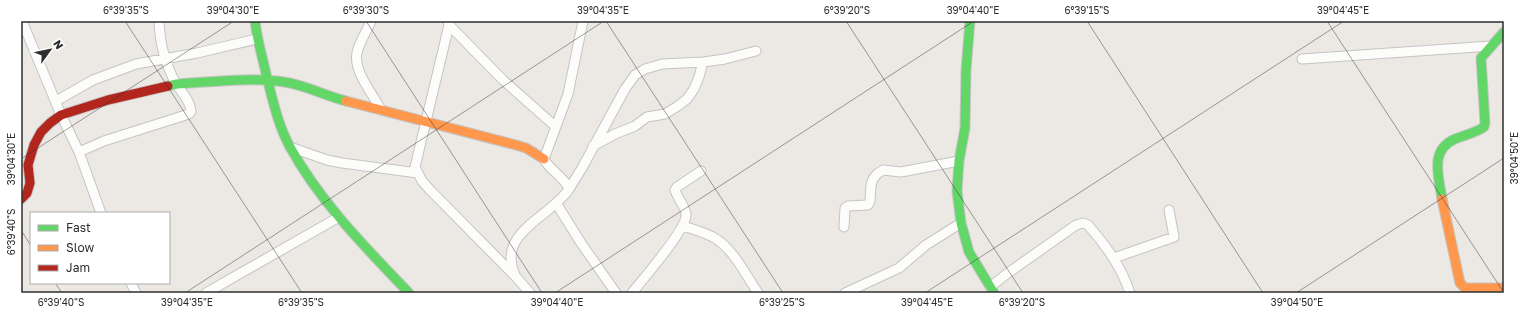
<svg xmlns="http://www.w3.org/2000/svg" width="1525" height="314" font-family="'Golos Text',sans-serif">
  <style>
    .lines { fill: none; stroke-linecap: round; stroke-linejoin: round }
    .street-casing { stroke: #c5c4c5; stroke-width: 11 }
    .fast-casing { stroke: #c5c4c5; stroke-width: 11 }
    .slow-casing { stroke: #c5c4c5; stroke-width: 11 }
    .jam-casing { stroke: #c5c4c5; stroke-width: 11 }
    .street { stroke: #fcfcfb; stroke-width: 9 }
    .fast { stroke: #63d668; stroke-width: 9 }
    .slow { stroke: #ff974d; stroke-width: 9 }
    .jam { stroke: #b3261e; stroke-width: 9 }
    .ticks { fill: none; stroke: #2e2e2e; stroke-width: 1; stroke-opacity: 0.45 }
    .neatline { fill: none; stroke: #2e2e2e; stroke-width: 1.5 }
    .ticks-label { font-size: 10px; text-anchor: middle; fill: #2e2e2e }
  </style>
  <rect width="100%" height="100%" fill="#ece8e4"/>
  <g class="lines">
    <!-- street casing -->
    <g class="street-casing">
      <path id="street" d="M22,21L61,115L79,152L101,213
        M371,21C367,31 359,42 357,53C353,71 373,94 381,110
        M448,21L449,25L415,167L422,181L430,190L517,278L530,293
        M449,25L503,80L556,127
        M1302,59L1491,46
        M56,101L93,80L136,64L197,53L257,39
        M593,146L615,134L635,126L647,117L665,114L678,106L687,99L694,89L699,77L703,62
        M290,147L327,160L342,163L418,173
        M79,152L104,141L189,114L191,111C190,100 182,93 176,84C165,63 160,45 159,21
        M569,189L582,168L625,89L635,75L645,69L662,64L703,62L725,59L756,51
        M556,203L581,243L616,293
        M683,226C693,229 703,232 713,237C733,248 745,274 758,293
        M844,227L845,208L848,206L868,205L870,201L871,185L873,179L877,174L883,170L901,172L959,161
        M1114,258L1174,237L1169,210
        M515,275C496,232 550,218 569,189C564,176 550,171 544,159L568,94L583,21
        M131,283L136,293
        M990,287L1008,273L1076,225L1083,223L1088,225C1106,246 1121,266 1130,293
        M206,293L339,217
        M632,293C642,280 687,229 686,215C686,207 677,198 675,190L677,187L701,171
        M845,293L899,268L926,245L961,223"/>
    </g>
    <!-- fast casing -->
    <g class="fast-casing">
      <path id="fast" d="M255,21C257,40 263,59 267,78C273,101 278,125 290,147C320,202 366,248 409,293
        M970,21L966,70L965,128L959,161L957,191L961,223L969,252L994,293
        M168,86L177,84C212,82 249,77 284,82C306,85 325,96 346,101
        M1442,199C1439,177 1429,150 1455,139C1465,135 1475,133 1484,127L1485,123L1481,58L1504,32"/>
    </g>
    <!-- slow casing -->
    <g class="slow-casing">
      <path id="slow" d="M346,101L516,145L526,148L544,159
        M1442,199L1460,283L1465,288H1504"/>
    </g>
    <!-- jam casing -->
    <g class="jam-casing">
      <path id="jam" d="M21,199L27,193L30,183L28,165L34,145L41,132L50,123L61,115L108,100L168,86"/>
    </g>
    <!-- street -->
    <use href="#street" class="street"/>
    <!-- fast -->
    <use href="#fast" class="fast"/>
    <!-- slow -->
    <use href="#slow" class="slow"/>
    <!-- jam -->
    <use href="#jam" class="jam"/>
  </g>
  <!-- ticks -->
  <path class="ticks" d="M125,21L302,293M366,21L542,293M606,21L783,293M846,21L1023,293M1087,21L1263,293M1327,21L1504,293M21,159L234,21M21,230L31,246M55,283L62,293M185,293L604,21M555,293L974,21M925,293L1344,21M1296,293L1504,158"/>
  <!-- border -->
  <rect width="1525" height="314" fill="none" stroke="#ffffff" stroke-width="44"/>
  <!-- legend -->
  <rect x="30" y="212" width="140" height="72" fill="#ffffff" stroke="#ababab"/>
  <rect x="38" y="225" width="20" height="6" fill="#63d668" stroke="#ababab"/>
  <text x="66" y="232" font-size="12" fill="#2e2e2e">Fast</text>
  <rect x="38" y="245" width="20" height="6" fill="#ff974d" stroke="#ababab"/>
  <text x="66" y="252" font-size="12" fill="#2e2e2e">Slow</text>
  <rect x="38" y="265" width="20" height="6" fill="#b3261e" stroke="#ababab"/>
  <text x="66" y="272" font-size="12" fill="#2e2e2e">Jam</text>
  <!-- north arrow -->
  <g transform="translate(50 50) rotate(57)" stroke="#ffffff" stroke-width="3" paint-order="stroke">
  <path d="M0-3L7 15L0 10L-7 15Z" fill="#2e2e2e"/>
  <text y="-6" font-size="11" font-weight="bold" text-anchor="middle" fill="#2e2e2e">N</text>
  </g>
  <rect x="22" y="22" width="1481" height="270" class="neatline"/>
  <g class="ticks-label">
    <text x="126" y="14">6°39'35"S</text>
    <text x="233" y="14">39°04'30"E</text>
    <text x="366" y="14">6°39'30"S</text>
    <text x="603" y="14">39°04'35"E</text>
    <text x="847" y="14">6°39'20"S</text>
    <text x="973" y="14">39°04'40"E</text>
    <text x="1087" y="14">6°39'15"S</text>
    <text x="1343" y="14">39°04'45"E</text>
    <text transform="translate(1514 158) rotate(-90)" y="4">39°04'50"E</text>
    <text transform="translate(11 159) rotate(-90)" y="4">39°04'30"E</text>
    <text transform="translate(11 232) rotate(-90)" y="4">6°39'40"S</text>
    <text x="61" y="306">6°39'40"S</text>
    <text x="187" y="306">39°04'35"E</text>
    <text x="301" y="306">6°39'35"S</text>
    <text x="557" y="306">39°04'40"E</text>
    <text x="782" y="306">6°39'25"S</text>
    <text x="927" y="306">39°04'45"E</text>
    <text x="1022" y="306">6°39'20"S</text>
    <text x="1297" y="306">39°04'50"E</text>
  </g>
</svg>
